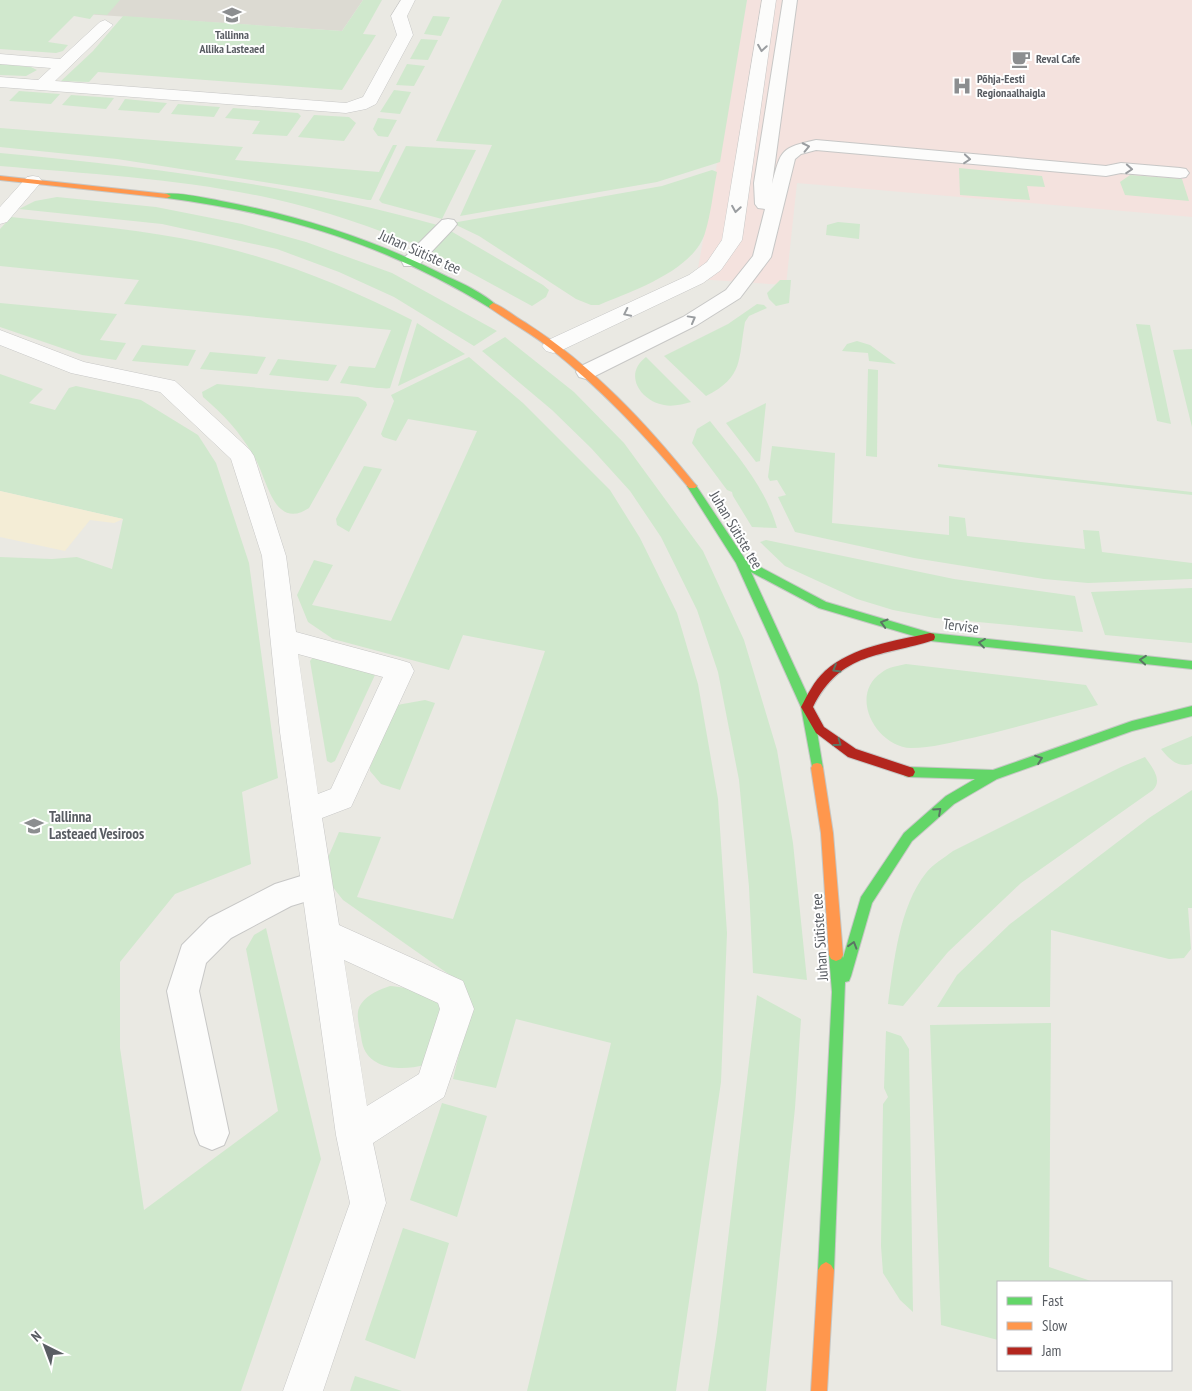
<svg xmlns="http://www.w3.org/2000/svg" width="1192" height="1391" font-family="'PT Sans Narrow',sans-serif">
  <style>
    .education { fill: #dcdad2 }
    .medical { fill: #f4e2de }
    .green { fill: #d0e8cd }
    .sand { fill: #f4edd6 }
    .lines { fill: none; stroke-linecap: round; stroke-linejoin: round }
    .lane-casing { stroke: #c7c7c6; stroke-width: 2 }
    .street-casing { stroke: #c7c7c6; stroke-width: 1 }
    .fast-casing { stroke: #c6c7c5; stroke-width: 2 }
    .slow-casing { stroke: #c6c7c5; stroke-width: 2 }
    .jam-casing { stroke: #c6c7c5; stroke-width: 2 }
    .lane { fill: #fcfcfb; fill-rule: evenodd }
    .street { fill: #fcfcfb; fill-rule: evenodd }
    .fast { fill: #63d668; fill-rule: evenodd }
    .slow { fill: #ff974d; fill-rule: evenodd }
    .jam { fill: #b3261e; fill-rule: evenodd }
    .oneway { stroke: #9a9da0 }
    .oneway2 { stroke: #5b7564 }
    .labels { text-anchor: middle; stroke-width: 4; stroke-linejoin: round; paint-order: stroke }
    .far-poi-label { font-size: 12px; font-weight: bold; fill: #595d63; stroke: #fff; text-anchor: start }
    .street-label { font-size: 15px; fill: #595d63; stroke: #fff }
    .poi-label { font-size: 15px; font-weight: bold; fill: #595d63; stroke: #fff; text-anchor: start }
  </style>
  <rect width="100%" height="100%" fill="#eae9e3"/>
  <!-- education -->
  <path class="education" d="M49,0H363L342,31L38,11Z"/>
  <!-- medical -->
  <path class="medical" d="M747,0H1192V217L797,183L786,285L696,279Z"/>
  <!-- green -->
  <path class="green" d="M0,0H120L107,15L94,14L90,19L74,16L48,42L68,45L63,51L56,53L0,49Z
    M363,0H382L363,34L376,35L342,90L98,72L89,82L61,81L93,51L123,16L342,31Z
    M502,0H747L720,162L657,182L460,216L492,145L436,141Z
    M433,16L450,17L441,36L424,34Z
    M421,39L438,40L428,60L410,59Z
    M0,64L31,67L37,70L26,76L0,75Z
    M407,64L425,66L414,86L396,85Z
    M394,90L411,92L400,114L380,112Z
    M19,91L60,94L51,104L9,101Z
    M71,95L114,98L106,109L62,105Z
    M125,99L167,103L159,113L118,110Z
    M178,104L220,107L214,117L171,114Z
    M233,108L298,113L301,116L287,136L252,134L260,121L225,118Z
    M314,115L349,117L356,123L344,141L298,137Z
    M378,118L397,120L388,137L378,136L373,129Z
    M0,128L243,147L235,160L379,172L393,145H397L371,200H368L321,191L117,159L0,147Z
    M406,146L476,150L442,219L382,203L379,200Z
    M0,153C148,167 298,185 441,226L422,247C374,228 324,210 274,199C185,179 91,174 0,166Z
    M959,168L1042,176L1045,187L1027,186L1030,200L960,195Z
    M712,170L717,172C713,192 711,214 705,233C693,271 632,291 599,305H591L576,299L479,236L452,223L662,186Z
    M1130,175L1182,179L1189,201L1125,195L1120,182Z
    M57,197L156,207L242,224L306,242L392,273L497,331L474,346L394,297L339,272L277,249L162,224L19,209L35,201Z
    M11,217C67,223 124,228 180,238C263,253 337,282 412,320L390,388C384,390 350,384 340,383L349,366L375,368L391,330L124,304L139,280L0,266V229Z
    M838,222L860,224L859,239L826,235L827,225Z
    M449,230L543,285L549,290L546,297L532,306L429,250Z
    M780,280H791L789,303L776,306L769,299L767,293Z
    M0,303L117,314L100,340L126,343L116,360L82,355L0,327Z
    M757,304L764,305L767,308L749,316L745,322C738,360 744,377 706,396L664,356L728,324Z
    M417,323L465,354L398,386Z
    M1136,324L1150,325L1171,424L1157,421Z
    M505,337L574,392L624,443L703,551L744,640L777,750L793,843L807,980L753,973L749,887L739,780L718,672L697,610L661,537L630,491L591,448L552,410L482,351Z
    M857,341L870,345L896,364L869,361L868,353L842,351L847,344Z
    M142,345L196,350L188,366L132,361Z
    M1192,349V427L1173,350Z
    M210,352L266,357L257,374L200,369Z
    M469,357L523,403L610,490L640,538L677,613L698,684L718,799L727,933L721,1082L676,1391H527L611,1043L516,1019L496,1088L453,1079L466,1025L457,980L343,900L328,881L326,862L339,832L381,837L357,897L453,919L545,651L463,635L449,670L333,639L308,622L297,595L314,560L333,565L312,605L391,621L477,431L408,419L396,441L383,437L381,434L394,401L391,395Z
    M646,357L691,402C683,404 673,407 664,405C640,401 623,374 646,357Z
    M278,359L337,365L328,381L269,375Z
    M868,369L878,370L877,457L866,456Z
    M0,374L43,389L29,403L55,410L69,388L76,386L141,400L198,435L216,463L249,563L278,778L242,792L251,864L175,894L120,962V1048L144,1210L278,1111L246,949L254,935L266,928L321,1159L241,1391H0V557L52,559L77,557L112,569L123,519L0,491Z
    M217,384L358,397L366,402L367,405L309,508C300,514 290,517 281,509C269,500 262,468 253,455C240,432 223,414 203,397L202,392Z
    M766,403L760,461L756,462L726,423Z
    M710,421C736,454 765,486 777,528L752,527L733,496L732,492L727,490L692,443L697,429Z
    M772,446L835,453L832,523L949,535V516L965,518L967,536L1085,549L1083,530L1099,531L1102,552L1192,563V579L1088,583L1044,579L914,558L795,532L778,497L786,495L777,480L770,481L768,477Z
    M938,464L1192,492V495L938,467Z
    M364,466L382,469L349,532L337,525L336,519Z
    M766,540L954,579L1075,596L1083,632L935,618L893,610L857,599L785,566L760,542Z
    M1192,588V643L1105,635L1091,592Z
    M314,656L372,672L375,675L335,761L331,763L327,761L310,661Z
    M906,664L1086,685L1098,705C1056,716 1014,728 972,738C952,742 932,748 911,748C877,747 848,696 881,673C888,667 897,666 906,664Z
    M425,700L435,703L400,790L381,784L370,771V767L397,705Z
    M1192,736V764C1178,768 1170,760 1161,749Z
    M1145,757C1152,767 1163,780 1153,790L1021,883L948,952L903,1006L888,1004C894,962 899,907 926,873C933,864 944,858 953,851L1121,767Z
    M1192,790V908H1188L1191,949L1184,958L1169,959L1051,930L1050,1007H937L957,975L1010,924L1149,818Z
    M390,986C408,987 431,994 442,1008L424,1065C403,1071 371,1070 363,1046C361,1040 361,1033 359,1026C358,1019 356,1011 361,1004C368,994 379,990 390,986Z
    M757,995L801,1019L795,1108L766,1391H708L717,1332Z
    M1051,1023L1049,1267L1094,1282H998V1340L941,1325L930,1025Z
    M886,1031L901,1036L909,1049L913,1312L900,1300L883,1273L881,1246L883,1104L888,1097L884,1088Z
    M442,1103L487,1116L457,1217L410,1200Z
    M403,1228L449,1243L415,1359L365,1340Z
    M355,1376L402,1391H350Z"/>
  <!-- sand -->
  <path class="sand" d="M0,491L123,519L114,523L90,520L65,551L0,537Z"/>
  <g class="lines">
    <!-- lane casing -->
    <g class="lane-casing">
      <path id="lane" d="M783,0H797L772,184C781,149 781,148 816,140L1106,166L1121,163L1180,168L1186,169L1189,173L1186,177L1180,178L1121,173L1106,176L816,150L801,154L795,159L771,257L740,298L697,325L593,377L586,379L579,377L576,372L579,367L683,317L726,290L753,256L765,209L758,208L755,204L754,183Z
        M448,219L454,220L457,224L454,228L418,266H404L402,262L404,258L442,220Z
        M317,871L327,875L332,885L327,895L291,906L231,938L206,963L199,991L229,1133L224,1145L212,1150L200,1145L195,1133L167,991L182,945L209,918L275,884Z"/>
    </g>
    <!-- street casing -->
    <g class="street-casing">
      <path id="street" d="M401,0H415L407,16L413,35L376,104L366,109L346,113L0,87V77L38,80L51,68L0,64V54L60,59L100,22L105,20L113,25L110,28L55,81L346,103L363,97L397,35L391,16Z
        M762,0H776L742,240L721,270L703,283L560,351L553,353L546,351L542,346L546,341L689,275L707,262L722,240Z
        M33,176L39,177L42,181L7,222L0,224V207L27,177Z
        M0,330L84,362L175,381L250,450L254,456L286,556L296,632L400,660L410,663L414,671L351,807L322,818L339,925L463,981L474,1009L444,1097L373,1143L386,1203L323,1391H283L350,1203L336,1135L280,732L262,556L231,459L160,392L71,373L0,345ZM298,654L383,677L331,789L318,794ZM344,960L438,1003L440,1009L419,1074L367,1106Z"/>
    </g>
    <!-- fast casing -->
    <g class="fast-casing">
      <path id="fast" d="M164,194C180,192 205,198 221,201C300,216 376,240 448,277C464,284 485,294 497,306L496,308H490C387,245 287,214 167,198L163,196Z
        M692,483L695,484L745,559L826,602L931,633L1192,661V669L931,641L819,608L751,572L813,707L823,768L821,772L817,773L813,772L801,707L736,563L687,486Z
        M1192,706V716L1132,731L997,779L954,804L912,841L872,903L851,976L849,981L845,982L834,1270L831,1275L826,1278L821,1275L818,1270L832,992L829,955L831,951L836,949L841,951L843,958L861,897L904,833L946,796L975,779L909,777L905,776L903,772L905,768L909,767L993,770L1132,721Z"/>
    </g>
    <!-- slow casing -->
    <g class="slow-casing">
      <path id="slow" d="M0,176L167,194L171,196L167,198L0,180Z
        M493,303C504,307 515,317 526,323C592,365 646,423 695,484L697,486L695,488H689C647,437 602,390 551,349C532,334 510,322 490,308L489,306Z
        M817,763L821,764L823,768L833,833L843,955L841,959L836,961L831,959L829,955L821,833L811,768L813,764Z
        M826,1262L831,1265L834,1270L827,1391H811L818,1270L821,1265Z"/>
    </g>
    <!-- jam casing -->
    <g class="jam-casing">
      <path id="jam" d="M930,633L934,634L935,637L934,640C882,657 841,651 813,707L824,727L856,749L913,768L915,772L913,776L909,777L848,757L816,733L801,707C808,694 814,681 825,671C853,646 895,641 930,633Z"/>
    </g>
    <!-- lane -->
    <use href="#lane" class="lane"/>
    <!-- street -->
    <use href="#street" class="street"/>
    <!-- fast -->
    <use href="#fast" class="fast"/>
    <!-- slow -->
    <use href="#slow" class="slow"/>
    <!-- jam -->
    <use href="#jam" class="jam"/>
  </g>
  <!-- one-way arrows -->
  <defs><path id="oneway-chevron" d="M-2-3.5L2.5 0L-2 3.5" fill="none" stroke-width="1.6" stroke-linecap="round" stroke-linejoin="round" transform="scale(1.25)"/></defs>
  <g class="oneway">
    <use href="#oneway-chevron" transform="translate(762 48) rotate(99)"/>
    <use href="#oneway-chevron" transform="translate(806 147) rotate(-12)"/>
    <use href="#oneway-chevron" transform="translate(967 159) rotate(5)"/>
    <use href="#oneway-chevron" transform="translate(1129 169) rotate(4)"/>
    <use href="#oneway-chevron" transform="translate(736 209) rotate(99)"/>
    <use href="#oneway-chevron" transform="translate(627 313) rotate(154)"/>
    <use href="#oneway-chevron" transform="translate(692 319) rotate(-29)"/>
  </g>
  <g class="oneway2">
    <use href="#oneway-chevron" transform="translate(884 623) rotate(-164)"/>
    <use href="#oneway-chevron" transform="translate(982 643) rotate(-173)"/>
    <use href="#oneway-chevron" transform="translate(1143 660) rotate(-175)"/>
    <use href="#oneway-chevron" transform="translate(836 669) rotate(149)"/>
    <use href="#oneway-chevron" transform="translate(838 743) rotate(36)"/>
    <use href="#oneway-chevron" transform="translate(1039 759) rotate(-20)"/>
    <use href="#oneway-chevron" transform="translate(938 811) rotate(-42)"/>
    <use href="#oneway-chevron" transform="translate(853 945) rotate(-73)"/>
  </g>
  <!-- icons -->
  <defs>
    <g id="school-bare" transform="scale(1.5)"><path d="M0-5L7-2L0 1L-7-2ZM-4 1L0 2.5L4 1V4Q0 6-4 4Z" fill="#8c8e90" stroke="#fff" stroke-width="2.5" paint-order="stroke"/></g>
    <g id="cafe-bare" transform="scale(1.5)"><path d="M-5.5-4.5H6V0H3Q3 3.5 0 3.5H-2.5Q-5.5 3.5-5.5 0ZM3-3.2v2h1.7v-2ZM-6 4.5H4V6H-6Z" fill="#8c8e90" stroke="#fff" stroke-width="2.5" paint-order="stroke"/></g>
    <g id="hospital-bare" transform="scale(1.5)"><path d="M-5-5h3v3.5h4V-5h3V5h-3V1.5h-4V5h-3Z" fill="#8c8e90" stroke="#fff" stroke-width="2.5" paint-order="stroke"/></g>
  </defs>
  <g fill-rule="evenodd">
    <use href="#school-bare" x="232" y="15"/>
    <use href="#cafe-bare" x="1021" y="59"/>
    <use href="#hospital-bare" x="962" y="86"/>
    <use href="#school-bare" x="34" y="826"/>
  </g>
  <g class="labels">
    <!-- far-poi labels -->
    <g class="far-poi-label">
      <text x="232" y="39" text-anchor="middle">Tallinna<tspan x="232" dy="14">Allika Lasteaed</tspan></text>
      <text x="1036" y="63">Reval Cafe</text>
      <text x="977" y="83">Põhja-Eesti<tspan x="977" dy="14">Regionaalhaigla</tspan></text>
    </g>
    <!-- street labels -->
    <g class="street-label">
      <text transform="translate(420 252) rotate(24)" y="5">Juhan Sütiste tee</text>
      <text transform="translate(736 530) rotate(59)" y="5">Juhan Sütiste tee</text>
      <text transform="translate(961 626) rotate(7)" y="5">Tervise</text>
      <text transform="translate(820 937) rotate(-94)" y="5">Juhan Sütiste tee</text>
    </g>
    <!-- poi labels -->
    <g class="poi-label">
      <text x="49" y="822">Tallinna<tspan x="49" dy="17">Lasteaed Vesiroos</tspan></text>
    </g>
  </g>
  <!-- legend -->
  <rect x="997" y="1281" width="175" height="90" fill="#ffffff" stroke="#bdbec1"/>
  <rect x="1007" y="1297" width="25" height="8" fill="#63d668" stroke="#bdbec1"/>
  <text x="1042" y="1306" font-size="15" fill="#595d63">Fast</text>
  <rect x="1007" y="1322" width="25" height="8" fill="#ff974d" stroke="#bdbec1"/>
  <text x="1042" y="1331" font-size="15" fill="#595d63">Slow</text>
  <rect x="1007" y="1347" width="25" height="8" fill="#b3261e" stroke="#bdbec1"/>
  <text x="1042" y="1356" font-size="15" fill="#595d63">Jam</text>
  <!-- north arrow -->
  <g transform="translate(45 1346) rotate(318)" stroke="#ffffff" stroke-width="4" paint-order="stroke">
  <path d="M0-4L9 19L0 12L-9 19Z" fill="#595d63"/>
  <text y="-8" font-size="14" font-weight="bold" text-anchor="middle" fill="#595d63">N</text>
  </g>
</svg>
